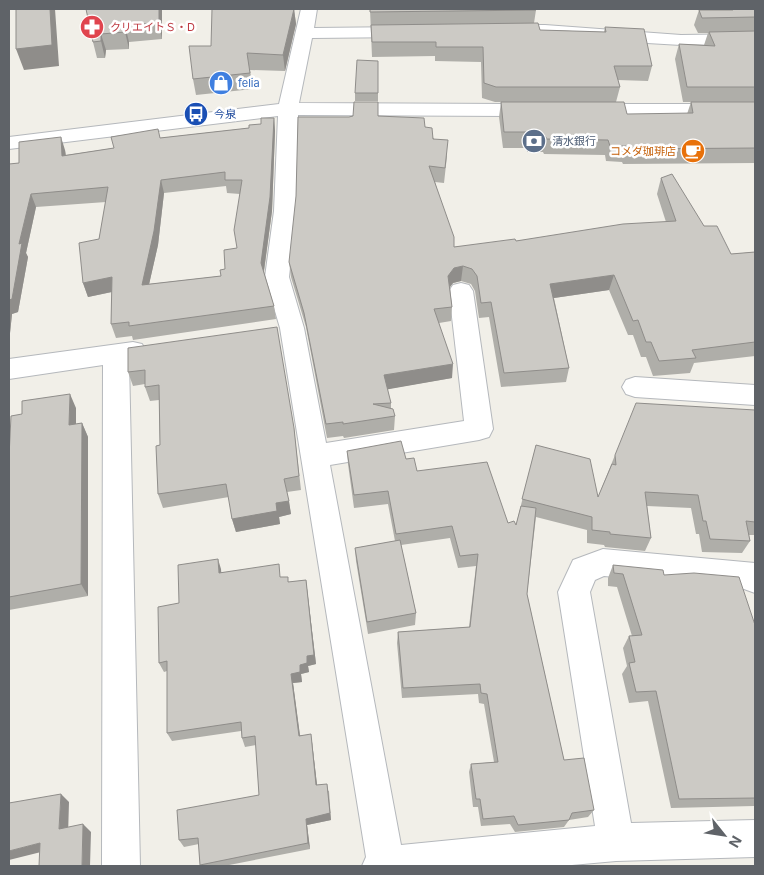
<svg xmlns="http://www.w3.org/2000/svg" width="764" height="875" font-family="Inter,'Noto Sans JP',sans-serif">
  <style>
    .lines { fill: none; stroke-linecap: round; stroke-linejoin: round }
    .minor-casing { stroke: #b5b8bc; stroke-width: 2 }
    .minor { fill: #fff; fill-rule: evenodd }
    .wall { fill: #afaea9; fill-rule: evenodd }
    .shaded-wall { fill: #8f8d8a }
    .building { fill: #cccac5; stroke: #8f8d8a; fill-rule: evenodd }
    .labels { text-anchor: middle; stroke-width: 5; stroke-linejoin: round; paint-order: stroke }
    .far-health-label { font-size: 11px; fill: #be3a42; stroke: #fff; text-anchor: start }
    .far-shop-label { font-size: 11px; fill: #366cbe; stroke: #fff; text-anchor: start }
    .far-transit-label { font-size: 11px; fill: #164399; stroke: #fff; text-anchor: start }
    .far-service-label { font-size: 11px; fill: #4e5e75; stroke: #fff; text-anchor: start }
    .far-food-label { font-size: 11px; fill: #c56008; stroke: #fff; text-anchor: end }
  </style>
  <rect width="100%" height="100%" fill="#f1efe8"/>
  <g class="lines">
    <!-- minor casing -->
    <g class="minor-casing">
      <path id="minor" d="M301,9H317L314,28L408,27L414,28L417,32L414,36L408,37L312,38L299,103L538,104L545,106L548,110L545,114L538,116L298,115L296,211L289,277L304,328L326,443L464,421L449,291L453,285L461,283L469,285L473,291L493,429L489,437L479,440L330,465L401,845L595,826L558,592L573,560L603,549L755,563V593L744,589L604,576L595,580L590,592L631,823L755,820V857L616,861L561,866H362L366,857L280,328L265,277L274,211L278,116L9,149V137L279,104Z
        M503,25H545L681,35L755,34V44L681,45L497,34L494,30L497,26Z
        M588,104H755V116H588L581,114L578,110L581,106Z
        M133,342L142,344L146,351L142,358L129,361L140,866H102L103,365L9,379V359Z
        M635,377L755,385V405L635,397L626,394L622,387L626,380Z"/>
    </g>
    <!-- minor -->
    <use href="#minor" class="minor"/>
  </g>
  <!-- wall -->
  <path class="wall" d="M86,9H180L162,10V39L129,42V49L106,50L105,58H97L93,42Z
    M294,9L296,24L285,71L250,70L253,89L196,95L193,79L211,46Z
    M370,9L536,10L534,23L540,30L604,32L605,27L652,66L648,81L618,80L620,87L616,102H495L482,98L481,62L435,61V56L372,57Z
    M731,9H755V163L623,164L622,162L606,161L605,155L544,154L543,152H527V148H503L499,117L501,102L627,114H687L691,102H749H683L675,59L679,44L704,45L708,33H698L694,25L699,10H731Z
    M378,61V101H355V93Z
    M353,116H378L425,127L447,156L444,183L435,182L454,247L516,241L666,222L657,194L661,178L704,226L731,254L755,252V356L694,363L690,373L653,376L646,357H641L633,335H628L609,290L554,298L569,368L566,382L501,387L489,317L479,318L475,291L471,284L461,281L453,283L450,287L452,307L451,321L439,323L452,378L387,389L391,403V408L395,416L394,430L344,438L343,436L327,438L306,327L291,277L289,262L349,117Z
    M274,118L275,131L272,211L264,272L274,306L276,319L133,340L132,336L116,338L111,324L112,292L88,297L83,283L99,239L106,202L36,207L26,253L28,257L18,312L12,314L9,342L19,163L65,150L66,155L114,148L160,138L249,128L261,124ZM226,186L227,193L240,194L237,248L221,276L149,284L158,245L164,193Z
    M128,348L294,428L301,490L287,492L291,514L279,517L280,524L236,532L232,519L229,497L163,508L158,494L160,445L159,400L150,401L145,387V384L133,386L128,372Z
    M76,408V424L82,423L88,437V596L9,610V457Z
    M755,410V535H749L750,541L742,553L702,552L699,534H696L691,508L647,506L651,538L645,551L605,547L604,545L587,543V530L536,517L527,594L564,760L594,810L588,817L569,820L564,827L515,832L510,824L481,826L478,807H473L469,772L471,764L494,762L484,704L479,703L478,694L402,698L397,643L398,632L469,627L476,566L458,568L450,538L401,545L416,613L415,625L368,634L356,561L355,548L395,541L388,504L354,508L348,464L347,451L406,459L417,471L508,523L516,525L536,445L598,497L615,455Z
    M613,565L664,575L755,625V809L754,806L671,808L648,701L629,703L622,674L627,666L623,648L629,636H632L617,587L608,586V578Z
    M221,569V572L281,577L289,582L306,580L316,664L308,666L309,672L301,674L302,682L293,683L300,735L312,742L317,785L329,791L331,820L307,825L310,849L224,866H201L200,865L199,844L184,847L179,840L259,795L256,745L245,747L242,738L241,731L172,741L167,733V671L164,672L159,663L179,603Z"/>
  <!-- shaded-wall -->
  <path class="shaded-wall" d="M50,9H55L59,66L24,70L16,49Z
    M159,9H162V39L159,23Z
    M294,9L296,24L285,71L283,55Z
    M125,25L129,42V49L125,32Z
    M101,34L106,50L105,58L101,41Z
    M274,118L275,131L272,211L263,277L261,263Z
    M61,137L65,150L67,169L62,156Z
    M161,180L164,193L158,245L146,298L142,285Z
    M31,194L36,207L26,253L28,257L18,312L12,314L9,343V300L19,244Z
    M463,266L461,281L453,283L447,291L448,276L454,268Z
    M614,275L609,290L547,299L550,284Z
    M112,277L116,291L88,297L83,283Z
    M453,364L452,378L384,390V375Z
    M70,394L76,408V439L69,425Z
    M82,423L88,437V596L81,584Z
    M289,501L291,514L279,517L280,524L236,532L232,519L276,503Z
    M218,559L221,569L222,583L219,573Z
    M306,580L316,664L308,666L309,672L301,674L302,682L293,683L301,744L299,736L291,674L307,656Z
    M311,734L312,742L318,793L316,785Z
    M327,784L331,820L307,825L310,849L308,843L306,819Z
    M61,794L69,802L68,836L59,829Z
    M83,824L91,832L90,866H82Z
    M40,843L49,850L9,860V851Z"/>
  <!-- building -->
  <path class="building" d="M16,9H50L52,45L16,49Z
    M86,9H159V23L125,25V32L101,34V41L93,42Z
    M212,9H294L283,55L247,53L250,73L193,79L189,46H211Z
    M370,9H535L536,10L370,12Z
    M733,9H755V17L702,18L699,10H733Z
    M538,23L540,30L606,32L605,27L644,29L652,66H614L620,87H496L484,83L483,47H436V42H372L371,25Z
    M755,31V87H687L679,44L715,46L709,32Z
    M357,60L378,61V93H355Z
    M354,102H378V116L424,118L425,127L432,128L433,139L448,140L445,168L429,166L454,237V247L515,239L516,241L623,224L676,221L661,178L672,174L704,226H717L731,254L755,252V342L692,350L696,358L659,361L651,342H646L638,320L633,321L614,275L550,284L569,368L504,373L491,302L481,303L477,276L472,269L463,266L454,268L448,276L452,307L434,309L453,364L384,375L391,403L373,404L393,409L395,416L343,424V422L326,424L304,313L289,262L296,196L298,117H349L353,116Z
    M501,102H624L627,114L693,113L691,102H755V148L627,149L626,146H610L608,140L546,139V137L530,136L529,132H504Z
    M261,118H274L270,197L261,263L274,306L129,326V322L111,324L112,277L83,283L79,243L99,239L108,187L31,194L19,244L22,243L12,299L9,300V164L19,163V142L61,137L62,156L114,148L111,137L158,129L160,138L249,128V125L261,124ZM225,172V180H242L234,230L237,248L224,250L225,269L220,270L221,276L142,285L154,231L161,180Z
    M277,327L294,428L299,476L284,479L289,501L276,503L277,511L232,519L226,484L158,494L156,446L160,445L159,385L145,387V370L128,372V348Z
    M70,394L69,425L82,423L81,584L9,597V457L11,416L22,414V401Z
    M636,403L755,410V522L746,521L750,541L710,539L706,521H703L698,495L645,492L651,538L610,534V532L592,530V517L522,499L536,445L590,459L598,497L612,464L616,465L615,455Z
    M401,441L406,459L414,458L417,471L487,462L508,523L514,521L516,525L521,506L536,508L527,594L564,760L584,758L594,810L572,813L569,820L518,825L514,816L483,819L480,799H476L471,764L498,762L487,694L481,693L480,684L403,688L398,632L470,627L478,554L460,556L452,526L396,534L388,491L354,495L347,451Z
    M400,540L416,613L367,622L355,548Z
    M218,559L219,573L279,564L280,577H288V582L306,580L314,655L307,656V663L300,665V672L291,674L299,736L311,734L316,785L327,784L330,813L306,819L308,843L200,865L198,838L179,840L177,810L259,795L255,736L242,738L241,722L167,733V661L159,663L158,607L179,603L178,565Z
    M613,565L663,570L664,575L694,573L739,577L755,625V798L679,799L656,691L636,692L629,663L635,662L629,636L642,635L623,574L614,573Z
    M61,794L59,829L83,824L82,866H39L40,843L9,851V803Z"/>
  <!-- icons -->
  <defs>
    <g id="pharmacy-disc" transform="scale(1.25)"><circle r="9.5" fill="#e0444e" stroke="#fff"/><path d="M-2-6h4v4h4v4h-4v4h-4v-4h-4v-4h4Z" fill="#fff"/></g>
    <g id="shop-disc" transform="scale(1.25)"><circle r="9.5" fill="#3f7fe0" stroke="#fff"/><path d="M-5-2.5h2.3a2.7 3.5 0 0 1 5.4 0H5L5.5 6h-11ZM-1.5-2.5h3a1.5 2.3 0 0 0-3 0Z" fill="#fff"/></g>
    <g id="bus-disc" transform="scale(1.25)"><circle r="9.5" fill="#1a4fb4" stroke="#fff"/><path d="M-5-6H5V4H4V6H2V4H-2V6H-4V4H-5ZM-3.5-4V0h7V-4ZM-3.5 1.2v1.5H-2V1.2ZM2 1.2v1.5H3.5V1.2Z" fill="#fff"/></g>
    <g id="bank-disc" transform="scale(1.25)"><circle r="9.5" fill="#5c6f8a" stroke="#fff"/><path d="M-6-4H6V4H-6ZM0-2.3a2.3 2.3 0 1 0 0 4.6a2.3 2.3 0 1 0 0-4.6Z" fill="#fff"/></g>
    <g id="cafe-disc" transform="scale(1.25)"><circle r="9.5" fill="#e8710a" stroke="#fff"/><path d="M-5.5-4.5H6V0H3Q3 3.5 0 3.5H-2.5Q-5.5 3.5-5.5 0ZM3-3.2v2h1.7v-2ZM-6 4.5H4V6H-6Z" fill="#fff"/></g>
  </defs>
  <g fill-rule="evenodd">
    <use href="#pharmacy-disc" x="92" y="27"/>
    <use href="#shop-disc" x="221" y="83"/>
    <use href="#bus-disc" x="196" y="114"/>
    <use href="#bank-disc" x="534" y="141"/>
    <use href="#cafe-disc" x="693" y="151"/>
  </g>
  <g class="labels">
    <!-- far-health labels -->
    <g class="far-health-label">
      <text x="110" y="31">クリエイトＳ・D</text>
    </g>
    <!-- far-shop labels -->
    <g class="far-shop-label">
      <text x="238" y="87">felia</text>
    </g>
    <!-- far-transit labels -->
    <g class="far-transit-label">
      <text x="214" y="118">今泉</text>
    </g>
    <!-- far-service labels -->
    <g class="far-service-label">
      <text x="552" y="145">清水銀行</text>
    </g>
    <!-- far-food labels -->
    <g class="far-food-label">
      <text x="676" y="155">コメダ珈琲店</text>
    </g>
  </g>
  <!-- border -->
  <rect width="764" height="875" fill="none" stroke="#5f6368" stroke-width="20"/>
  <!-- north arrow -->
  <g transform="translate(724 835) rotate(120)" stroke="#ffffff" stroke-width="4" paint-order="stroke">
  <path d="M0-4L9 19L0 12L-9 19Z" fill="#5f6368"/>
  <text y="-8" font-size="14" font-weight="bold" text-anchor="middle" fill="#5f6368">N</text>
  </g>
</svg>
